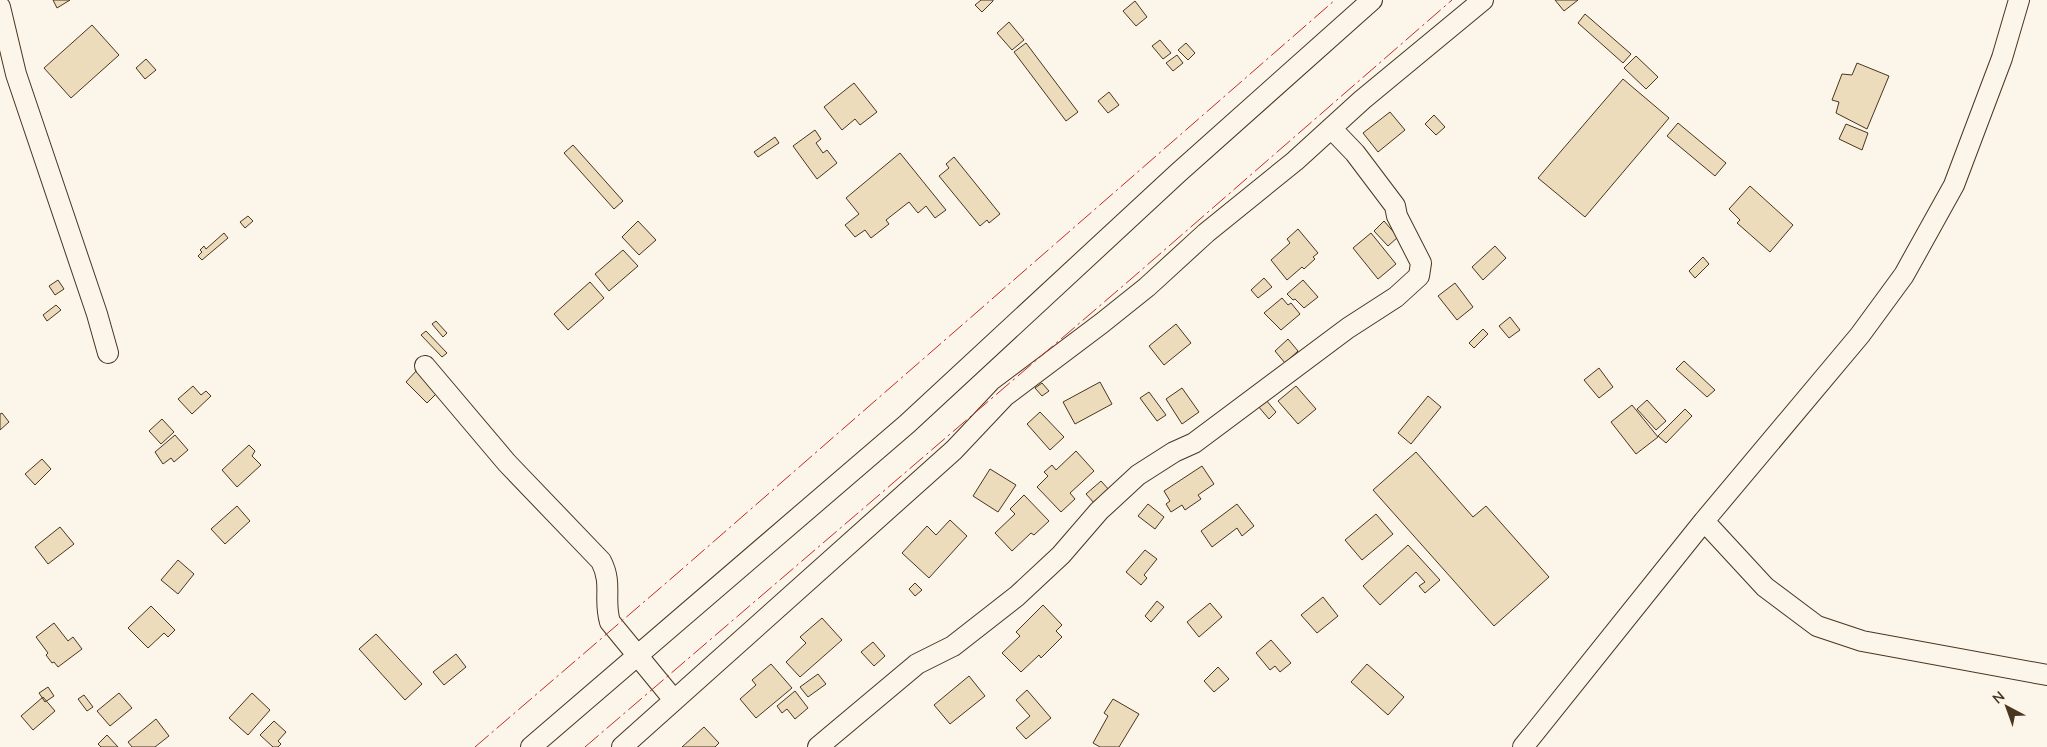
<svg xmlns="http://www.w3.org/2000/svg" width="2047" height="747" font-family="'Nunito Sans',sans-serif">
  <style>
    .building { fill: #ecdcbc; stroke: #4a3520 }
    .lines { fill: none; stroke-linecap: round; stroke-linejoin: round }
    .minor-casing { stroke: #4a3520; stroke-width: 22 }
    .minor { stroke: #fbf6e9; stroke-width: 20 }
    .power { stroke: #c62828; stroke-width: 1; stroke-dasharray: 18 4 2.5 4; stroke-linecap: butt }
  </style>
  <rect width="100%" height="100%" fill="#fbf6e9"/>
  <!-- building -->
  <path class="building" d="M53,0H70L57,8Z
    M981,0H993V1L982,12L975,5Z
    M1555,0H1578L1564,11Z
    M1135,1L1147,17L1136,26L1123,11Z
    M1585,14L1631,54L1623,63L1578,23Z
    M1009,22L1024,40L1012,50L997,33Z
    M92,25L119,55L71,98L44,68Z
    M1160,40L1171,53L1163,59L1152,46Z
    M1026,43L1078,112L1066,121L1014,52Z
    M1186,43L1195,53L1188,60L1178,50Z
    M1177,55L1183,63L1173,71L1166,63Z
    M1636,56L1658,77L1646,89L1624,68Z
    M146,59L156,70L145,79L136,68Z
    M1857,63L1889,76L1867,129L1836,113L1839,102L1832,100L1842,74L1852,75Z
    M1623,79L1669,118L1585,217L1538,178Z
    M854,83L877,112L860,125L855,119L842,130L824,107Z
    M1109,92L1119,105L1108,113L1098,101Z
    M1390,112L1405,130L1378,152L1363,133Z
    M1434,115L1445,127L1436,135L1425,124Z
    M1678,123L1726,163L1715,176L1667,136Z
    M1846,124L1868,133L1862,150L1839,139Z
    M815,130L821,139L816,143L823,153L827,150L837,163L817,179L793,146Z
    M775,137L779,143L758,157L754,152Z
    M573,145L623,201L614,209L564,153Z
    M900,153L946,210L935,218L926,206L918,213L909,202L886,220L889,224L871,238L865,230L855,237L845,225L859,214L846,198Z
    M954,157L1000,214L989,223L987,220L980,226L939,176L949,168L946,164Z
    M1750,186L1793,225L1770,252L1737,223L1740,220L1729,209Z
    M248,216L253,221L245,228L240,222Z
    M638,221L656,240L639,255L622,237Z
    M1384,221L1398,237L1388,246L1374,231Z
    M1298,229L1318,253L1313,257L1315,259L1304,269L1302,267L1287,280L1271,260L1290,243L1287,239Z
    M224,233L228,238L202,260L198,256L202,252L200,250L204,246L206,249Z
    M1371,233L1396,264L1378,279L1353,248Z
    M1495,246L1506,258L1483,280L1472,267Z
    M623,250L638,266L609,291L595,274Z
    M1703,257L1709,264L1695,278L1689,271Z
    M1264,278L1272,287L1258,298L1251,290Z
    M58,280L64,289L55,295L49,286Z
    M1303,280L1318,297L1304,308L1295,299L1293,300L1287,294Z
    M590,282L604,298L568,330L554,314Z
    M1455,283L1473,307L1457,320L1438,296Z
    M1282,298L1288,305L1291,303L1300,314L1281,330L1264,313Z
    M56,305L61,310L47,321L43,315Z
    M1510,317L1520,330L1509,338L1499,326Z
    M436,321L447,333L443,337L432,324Z
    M1176,324L1191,343L1164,365L1149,346Z
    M1483,329L1488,334L1474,348L1469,343Z
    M426,331L447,353L442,357L421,335Z
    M1288,339L1298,351L1285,363L1275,351Z
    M1684,361L1715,390L1707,397L1676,369Z
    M1599,368L1613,387L1599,398L1584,380Z
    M417,370L439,391L427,403L406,382Z
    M1100,382L1112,404L1075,424L1063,402Z
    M1042,383L1049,391L1042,396L1035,388Z
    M193,386L201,395L206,391L211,396L192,414L178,399Z
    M1296,386L1316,409L1298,424L1278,401Z
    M1182,388L1199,412L1182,424L1166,399Z
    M1149,392L1166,415L1157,421L1140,398Z
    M1428,396L1441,407L1411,444L1398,433Z
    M1266,400L1276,412L1269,419L1258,406Z
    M1647,400L1666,421L1656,430L1637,409Z
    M1632,405L1658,437L1636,454L1611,422Z
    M1685,409L1692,416L1666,443L1658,436Z
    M1040,412L1064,437L1050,450L1027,424Z
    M2,413L9,422L0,430V414Z
    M162,419L174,432L161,444L149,431Z
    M175,435L188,450L174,462L171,458L163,464L155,452Z
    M249,445L255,451L252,456L261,465L237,487L222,470Z
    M1076,451L1094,471L1070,493L1075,499L1061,512L1037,487L1048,476L1044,472L1052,465L1056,470Z
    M1416,452L1473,517L1486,506L1549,577L1494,626L1373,490Z
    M42,459L51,469L35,485L25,474Z
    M1202,466L1214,484L1198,495L1201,499L1185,510L1182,505L1171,512L1166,504L1170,501L1164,491Z
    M990,469L1016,485L998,512L973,496Z
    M1101,481L1110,491L1095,504L1086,494Z
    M1024,495L1049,521L1034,535L1031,533L1012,551L995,533L1015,514L1010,509Z
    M1148,504L1164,517L1155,529L1138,516Z
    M1237,504L1254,526L1242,536L1237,528L1212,547L1201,531Z
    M237,506L250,521L225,544L211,529Z
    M1376,514L1393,534L1362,560L1345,540Z
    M950,520L967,536L929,578L902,553L927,526L936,535Z
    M60,527L74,544L48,564L35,547Z
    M1408,545L1440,580L1425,593L1419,586L1425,582L1416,572L1380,605L1363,586Z
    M1145,550L1157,559L1144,575L1147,578L1141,585L1126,572Z
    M178,560L194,574L178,594L161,580Z
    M915,583L922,590L915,596L909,589Z
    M1323,597L1338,616L1317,633L1301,615Z
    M1157,601L1164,607L1151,622L1145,616Z
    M1210,603L1222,617L1199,637L1187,622Z
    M1043,605L1062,625L1056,631L1062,637L1041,658L1039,655L1021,672L1002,653L1020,636L1016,632Z
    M151,606L175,630L168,637L164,633L148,648L128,628Z
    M822,618L842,640L800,677L786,662L806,643L800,637Z
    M54,623L68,641L73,637L82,649L58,667L54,662L52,663L46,655L48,653L36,637Z
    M376,634L422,684L405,700L359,649Z
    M1271,640L1291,663L1280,672L1275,666L1270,670L1256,653Z
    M873,642L885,656L874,666L861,652Z
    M456,654L466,667L444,685L433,672Z
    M771,664L792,688L756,718L740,699L756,685L752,680Z
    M1367,664L1404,697L1388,715L1351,682Z
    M1218,667L1229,679L1214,692L1204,681Z
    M818,674L826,684L808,697L800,687Z
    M969,676L985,696L950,724L934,705Z
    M48,687L54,696L45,702L39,693Z
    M1027,690L1051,718L1026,739L1016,728L1030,716L1016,700Z
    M795,691L808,708L795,719L787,709L782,713L777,706Z
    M119,693L132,708L110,726L97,711Z
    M252,693L270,710L248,735L229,718Z
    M84,695L93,707L87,711L78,699Z
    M43,697L55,711L33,730L21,716Z
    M1113,699L1139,714L1119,747H1100L1093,743L1108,716L1104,713Z
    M156,719L169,736L155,747H132L128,742Z
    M274,721L286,732L278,741L281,744L278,747H273L260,735Z
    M704,727L719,743L715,747H682Z
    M107,735L118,747H101L98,744Z"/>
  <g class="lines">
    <!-- minor casing -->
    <g class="minor-casing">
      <path id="minor" d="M0,7L16,74L97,314L108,353
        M425,366L507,463L601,561C613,584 603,599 610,622L674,700
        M1704,521L1765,587L1817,626L1862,641L2047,675
        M531,747L907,424L1178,173L1372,0
        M622,747L954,450L1005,396L1102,323L1147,287L1206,233L1295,161L1362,100L1483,0
        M818,747L917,664L953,646L1017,596L1061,555L1099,511L1138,475L1174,452L1194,443L1348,328L1396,297L1419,276L1421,263L1397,216L1395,206L1355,153L1331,128
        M1523,747L1704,521L1860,335L1904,275L1954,185L2002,58L2019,0"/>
    </g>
    <!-- minor -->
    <use href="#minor" class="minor"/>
    <!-- power -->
    <path class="power" d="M475,747L673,577L1335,0
      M585,747L1131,279L1452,0"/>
  </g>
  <!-- north arrow -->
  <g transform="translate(2007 707) rotate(319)" stroke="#fbf6e9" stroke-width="4" paint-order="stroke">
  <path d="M0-4L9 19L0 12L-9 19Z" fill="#4a3520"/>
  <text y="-8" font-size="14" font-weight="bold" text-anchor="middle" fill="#4a3520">N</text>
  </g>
</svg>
